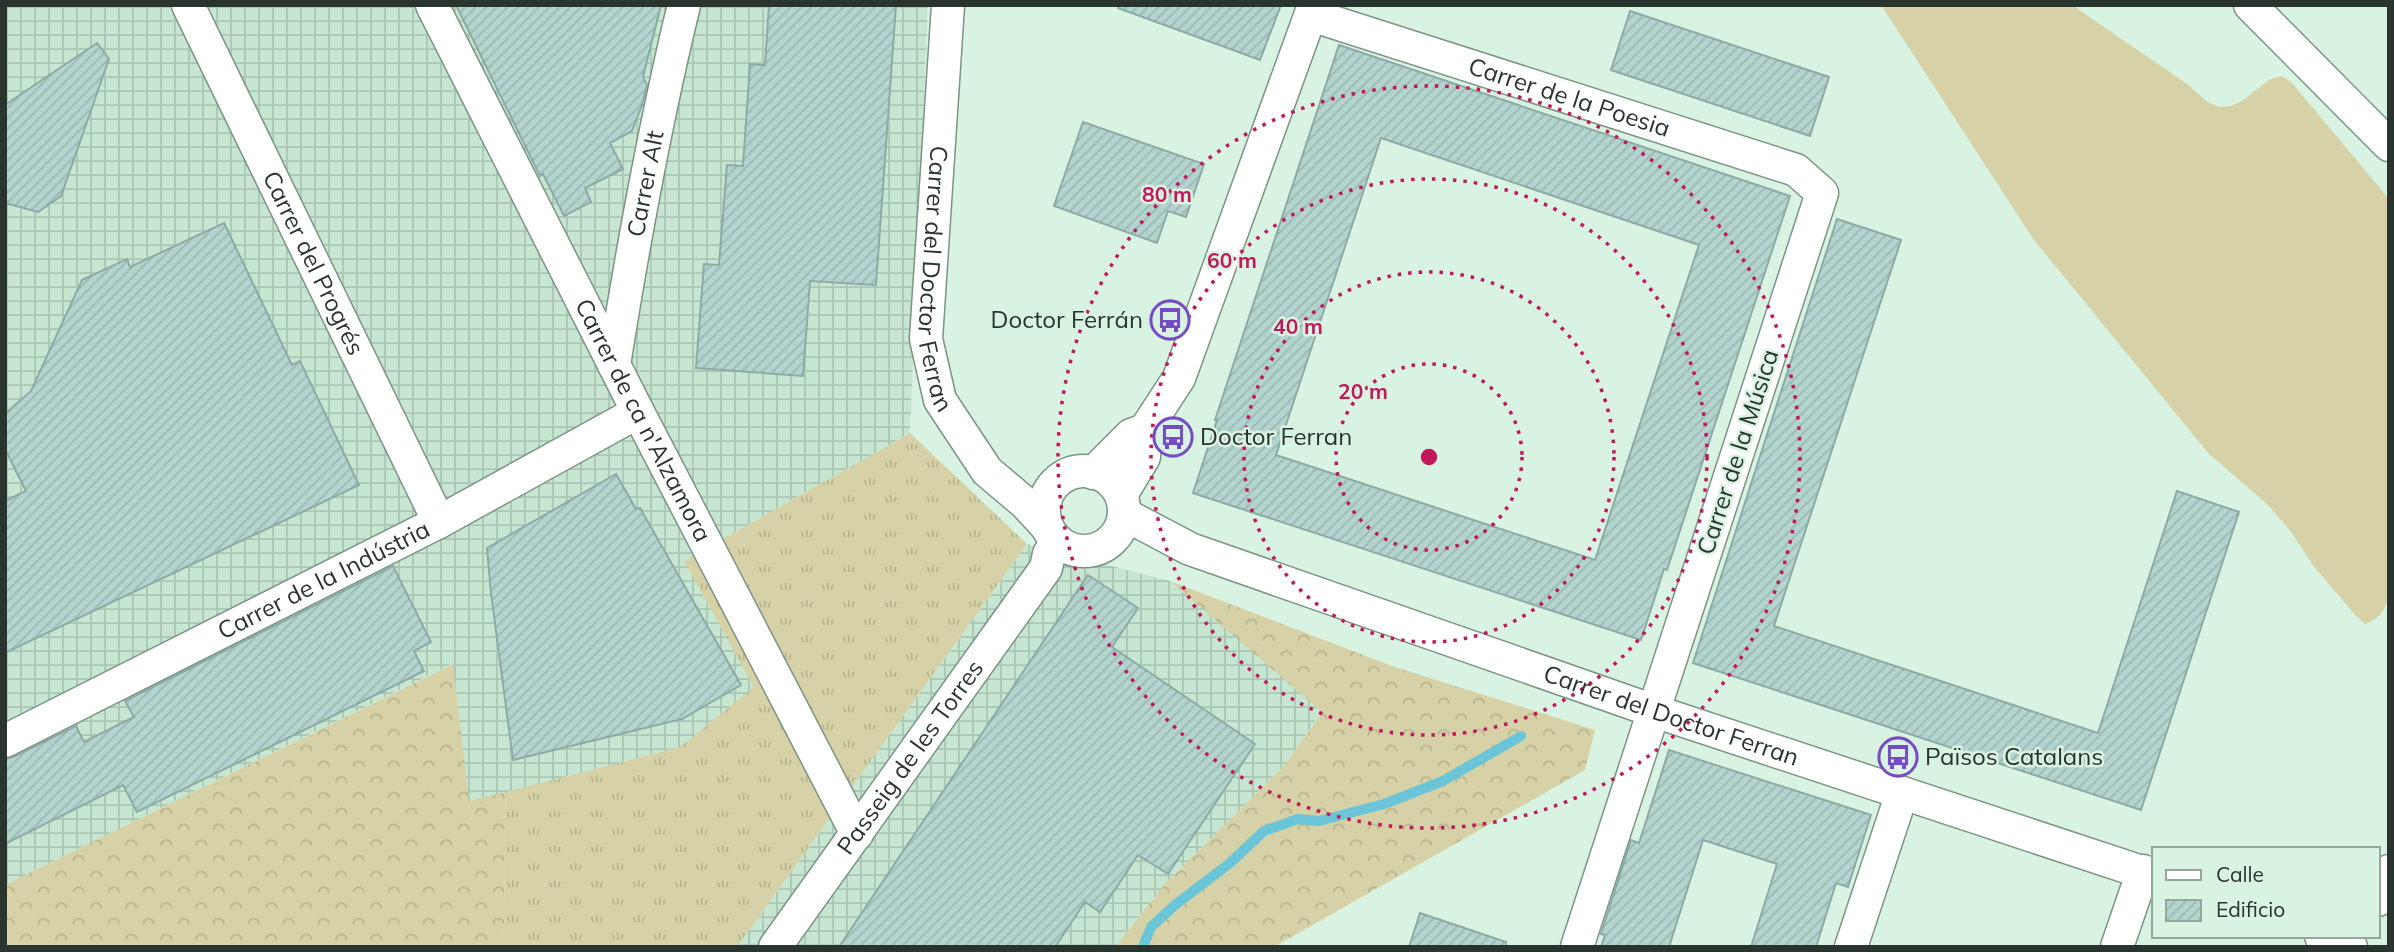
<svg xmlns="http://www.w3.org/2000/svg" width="2394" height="952" font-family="Mulish,sans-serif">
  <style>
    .industrial { fill: url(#industrial-grid) }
    .grass { fill: url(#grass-tufts) }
    .forest { fill: url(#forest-crowns) }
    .garden { fill: #d6d1a6 }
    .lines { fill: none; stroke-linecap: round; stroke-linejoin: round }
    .stream { stroke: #6bc5d8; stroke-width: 10 }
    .building { fill: url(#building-hatch); stroke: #8caba6; stroke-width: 2; fill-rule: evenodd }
    .street-casing { stroke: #7c9484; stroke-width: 35 }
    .street { stroke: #fff; stroke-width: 32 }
    .ring { fill: none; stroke: #c2185b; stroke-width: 3.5; stroke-dasharray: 3.5 7 }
    .labels { text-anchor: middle; stroke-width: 5; stroke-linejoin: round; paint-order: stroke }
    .street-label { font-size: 24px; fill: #2a342e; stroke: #d9f3e2 }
    .poi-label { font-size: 24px; fill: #2a342e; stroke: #d9f3e2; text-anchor: start }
    .centre { fill: #c2185b; stroke: #d9f3e2; stroke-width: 3.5 }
    .ring-label { font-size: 21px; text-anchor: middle; font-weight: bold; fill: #c2185b; stroke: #d9f3e2; stroke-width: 5; stroke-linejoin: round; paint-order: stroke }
  </style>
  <defs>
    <pattern id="industrial-grid" width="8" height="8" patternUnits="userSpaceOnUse" patternTransform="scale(1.75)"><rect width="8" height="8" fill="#c6e6d1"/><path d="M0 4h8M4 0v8" fill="none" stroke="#aac6b4"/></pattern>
    <pattern id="grass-tufts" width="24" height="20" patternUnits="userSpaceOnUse" patternTransform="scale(1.75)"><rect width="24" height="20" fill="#d6d1a6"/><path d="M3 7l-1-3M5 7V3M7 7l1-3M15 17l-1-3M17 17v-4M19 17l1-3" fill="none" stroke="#b8b48f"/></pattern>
    <pattern id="forest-crowns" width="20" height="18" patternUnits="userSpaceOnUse" patternTransform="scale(1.75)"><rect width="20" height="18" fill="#d6d1a6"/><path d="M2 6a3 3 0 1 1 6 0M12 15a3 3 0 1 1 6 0" fill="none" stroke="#b8b48f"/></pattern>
    <pattern id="building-hatch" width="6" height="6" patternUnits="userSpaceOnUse" patternTransform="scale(1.75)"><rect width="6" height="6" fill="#b3d4ce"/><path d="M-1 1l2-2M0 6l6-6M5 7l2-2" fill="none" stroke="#9ab7b1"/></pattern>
  </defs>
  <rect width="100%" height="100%" fill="#d9f3e2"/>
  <!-- industrial -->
  <path class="industrial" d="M5,5H928L910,433L684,561L755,687L680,747L469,802L452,664L5,885Z
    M1027,544L1170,581L1322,711L1284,766L1165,884L1115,947H737Z"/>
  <!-- grass -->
  <path class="grass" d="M910,433L1027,544L737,947H498L505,919L504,849L506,792L680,747L754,687L684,561Z"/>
  <!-- forest -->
  <path class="forest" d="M1170,581L1392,666L1595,730L1585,770L1274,947H1115L1165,884L1284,766L1322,712Z
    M453,664L469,801L506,792L504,849L505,919L498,947H5V885Z"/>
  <!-- garden -->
  <path class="garden" d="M1881,5H2072L2187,84L2208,102L2219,107L2231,106L2242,101L2269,80L2282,76L2292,83L2379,187L2389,200V596C2384,611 2380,619 2365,624L2356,616L2312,564L2292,533L2268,505L2209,454L2034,240Z"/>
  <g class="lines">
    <!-- stream -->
    <path class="stream" d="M1143,947L1151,927L1175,905L1230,863L1264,831L1298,819L1319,821L1384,804L1443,781L1521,736"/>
  </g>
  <!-- building -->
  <path class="building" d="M456,5H661L643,77L647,85L642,105L632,131L610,143L623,169L585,188L591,202L564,216L543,174L540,176Z
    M769,5H896L876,285L810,281L803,376L696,368L704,264L719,265L727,165L743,166L750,64L765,65Z
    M1118,5H1281L1260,60L1118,8Z
    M1630,11L1829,77L1810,136L1611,70Z
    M97,43L109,59L61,196L38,212L5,203V105Z
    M1339,45L1790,196L1667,570L1664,569L1641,640L1193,493L1217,420H1215ZM1381,138L1699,245L1595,560L1276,455Z
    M1083,122L1204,164L1186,217L1168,211L1157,243L1054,206Z
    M1837,219L1901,240L1774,626L2098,733L2177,491L2239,512L2141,810L1693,663Z
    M224,223L292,365L300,361L359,485L5,653V501L26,491L5,449V414L31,391L82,280L127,259L130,267Z
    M616,474L636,509L640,508L741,685L682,719L513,760L491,593L487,548Z
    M393,566L431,642L414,651L424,671L137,812L123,785L5,844V759L13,757L76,726L84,742L134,717L125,701Z
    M1088,575L1138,608L1112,647L1255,744L1168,874L1138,855L1100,912L1085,902L1055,947H839Z
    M1669,750L1871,815L1848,887L1836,883L1816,947H1751L1777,864L1703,840L1669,947H1601L1605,935L1601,934L1631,840L1639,843Z
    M1420,913L1506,942V947H1409Z"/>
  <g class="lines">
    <!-- street casing -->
    <g class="street-casing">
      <g id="street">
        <path id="s1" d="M188,5L439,522"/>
        <path id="s2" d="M432,5L638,412L857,834"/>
        <path id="s3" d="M948,5L926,339L940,400L987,471L1026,504L1048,528"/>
        <path d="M2250,5L2389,145"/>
        <path id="s4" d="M1311,15L1796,170L1822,193L1577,947"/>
        <path id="s5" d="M614,365C633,245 655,124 684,5"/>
        <circle cx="1084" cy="511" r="40"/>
        <path d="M1093,473L1131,435L1145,430"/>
        <path d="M1121,495L1144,457L1145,430L1179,378L1314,5"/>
        <path id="s6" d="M1124,514L1190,549L1654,711L2154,876"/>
        <path id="s7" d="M5,741L439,522L638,412"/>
        <path d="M2378,900L2389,871"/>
        <path d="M2321,936L2351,947"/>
        <path id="s8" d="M775,947L1046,568L1049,554L1058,541"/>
        <path d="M1851,947L1902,793"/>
        <path d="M2117,947L2143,871"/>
      </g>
    </g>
    <!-- street -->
    <use href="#street" class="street"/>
  </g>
  <!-- distance rings -->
  <g class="ring">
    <circle cx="1429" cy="457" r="93"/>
    <circle cx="1429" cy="457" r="185"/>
    <circle cx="1429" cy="457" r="278"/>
    <circle cx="1429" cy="457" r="371"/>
  </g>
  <!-- icons -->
  <defs>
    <g id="bus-ring" transform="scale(2.0125)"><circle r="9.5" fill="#d9f3e2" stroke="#764bc3" stroke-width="1.5"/><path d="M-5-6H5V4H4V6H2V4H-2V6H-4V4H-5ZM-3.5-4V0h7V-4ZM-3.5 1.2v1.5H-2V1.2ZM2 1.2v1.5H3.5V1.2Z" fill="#764bc3"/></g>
  </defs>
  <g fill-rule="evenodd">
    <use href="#bus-ring" x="1170" y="320"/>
    <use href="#bus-ring" x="1173" y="437"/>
    <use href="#bus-ring" x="1898" y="757"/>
  </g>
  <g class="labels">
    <!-- street labels -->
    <g class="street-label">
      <text dy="8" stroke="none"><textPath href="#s4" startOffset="271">Carrer de la Poesia</textPath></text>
      <text dy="8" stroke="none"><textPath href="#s5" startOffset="184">Carrer Alt</textPath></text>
      <text dy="8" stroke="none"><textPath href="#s1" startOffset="287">Carrer del Progrés</textPath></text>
      <text dy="8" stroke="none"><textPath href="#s3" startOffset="275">Carrer del Doctor Ferran</textPath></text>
      <text dy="8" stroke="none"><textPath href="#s2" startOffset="466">Carrer de ca n'Alzamora</textPath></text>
      <text transform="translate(1738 452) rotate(-72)" y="8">Carrer de la Música</text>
      <text dy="8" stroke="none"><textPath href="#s7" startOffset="357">Carrer de la Indústria</textPath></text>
      <text dy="8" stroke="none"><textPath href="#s6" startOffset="584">Carrer del Doctor Ferran</textPath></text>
      <text dy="8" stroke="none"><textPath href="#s8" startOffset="233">Passeig de les Torres</textPath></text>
    </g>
    <!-- poi labels -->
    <g class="poi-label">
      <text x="1143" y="328" text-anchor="end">Doctor Ferrán</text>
      <text x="1200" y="445">Doctor Ferran</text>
      <text x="1925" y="765">Països Catalans</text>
    </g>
  </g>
  <circle cx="1429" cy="457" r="10" class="centre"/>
  <g class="ring-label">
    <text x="1167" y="202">80 m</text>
    <text x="1232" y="268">60 m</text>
    <text x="1298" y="334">40 m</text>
    <text x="1363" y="399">20 m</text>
  </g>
  <!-- border -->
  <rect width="2394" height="952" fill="none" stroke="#2a342e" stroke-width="14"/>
  <!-- legend -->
  <rect x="2152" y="847" width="228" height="91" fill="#d9f3e2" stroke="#93a79a" stroke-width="2"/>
  <rect x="2166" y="870" width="35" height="10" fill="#ffffff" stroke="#93a79a" stroke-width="2"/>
  <text x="2216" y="882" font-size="21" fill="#2a342e">Calle</text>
  <rect x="2166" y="900" width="35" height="21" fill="url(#building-hatch)" stroke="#93a79a" stroke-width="2"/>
  <text x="2216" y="917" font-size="21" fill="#2a342e">Edificio</text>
</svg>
